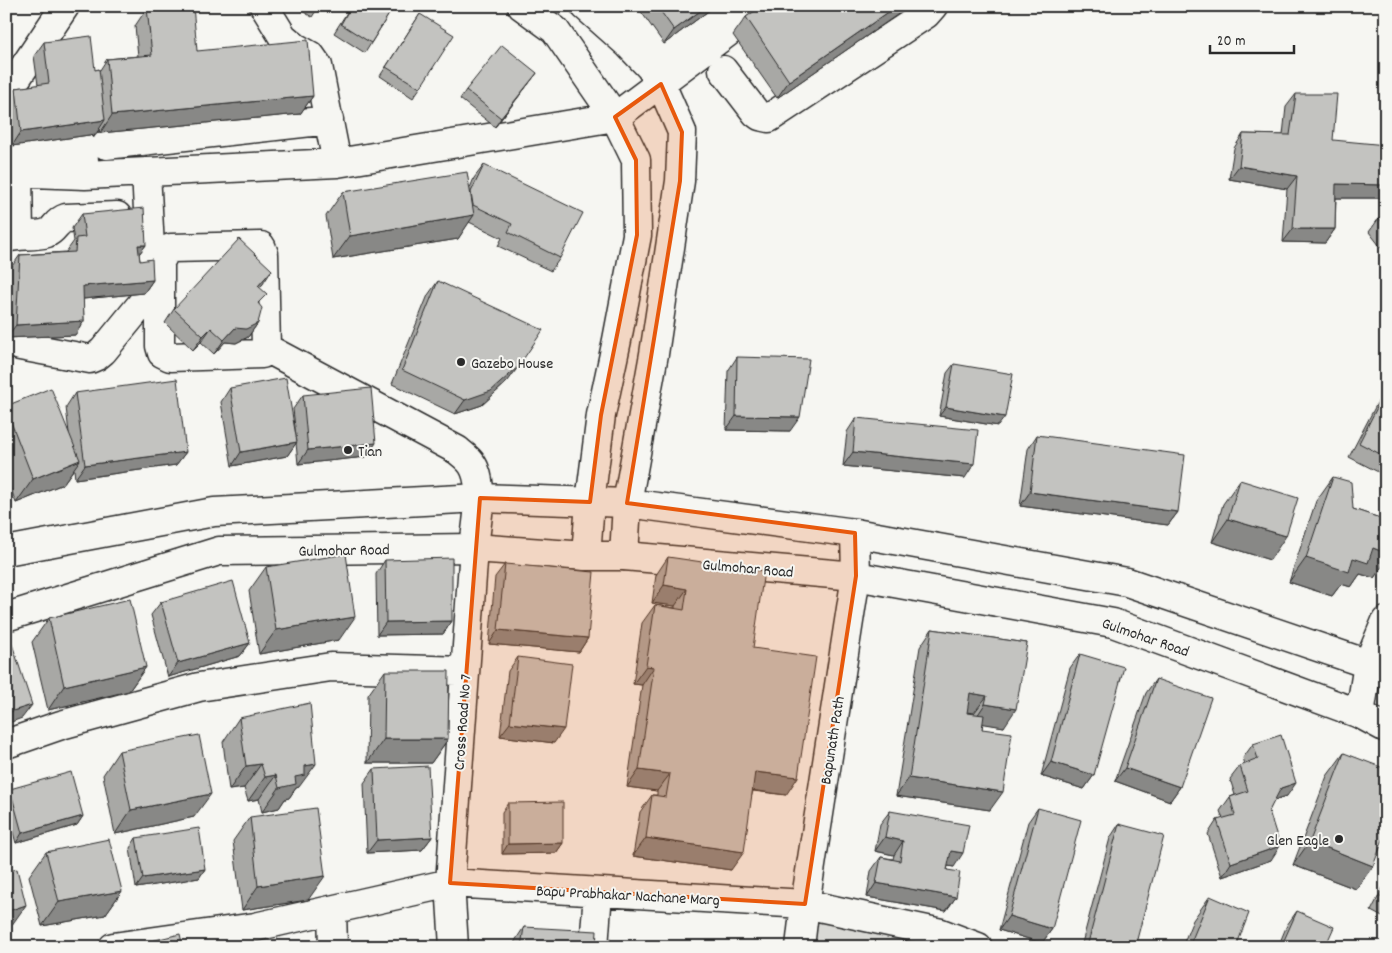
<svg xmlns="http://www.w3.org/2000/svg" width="1392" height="953" font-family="Dekko,sans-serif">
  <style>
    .green { fill: #d9d9d5; stroke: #828280 }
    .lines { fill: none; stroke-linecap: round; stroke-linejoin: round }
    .minor-casing { stroke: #2b2b2b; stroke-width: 31 }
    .major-casing { stroke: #2b2b2b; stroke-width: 31 }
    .minor { stroke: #f6f6f2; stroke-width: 28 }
    .major { stroke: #f6f6f2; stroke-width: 28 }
    .wall { fill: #a8a8a5; stroke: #2b2b2b }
    .shaded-wall { fill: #888886; stroke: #2b2b2b }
    .building { fill: #c3c3c0; stroke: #2b2b2b }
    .marked { fill: #e8590c; fill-opacity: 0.2; stroke: #e8590c; stroke-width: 4; stroke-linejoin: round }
    .poi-dot { fill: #2b2b2b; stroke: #f6f6f2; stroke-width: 2 }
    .labels { text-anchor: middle; stroke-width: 4; stroke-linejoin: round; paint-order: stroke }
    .poi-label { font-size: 16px; fill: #2b2b2b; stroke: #f6f6f2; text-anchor: start }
    .street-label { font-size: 16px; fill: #2b2b2b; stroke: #f6f6f2 }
  </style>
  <rect width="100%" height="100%" fill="#f6f6f2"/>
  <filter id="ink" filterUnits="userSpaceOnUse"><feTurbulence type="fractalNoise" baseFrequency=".02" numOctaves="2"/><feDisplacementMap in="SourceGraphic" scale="10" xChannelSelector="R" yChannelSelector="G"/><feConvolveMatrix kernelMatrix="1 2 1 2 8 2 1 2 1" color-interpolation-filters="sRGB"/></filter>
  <g filter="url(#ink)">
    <!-- green -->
    <path class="green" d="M810,913L954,947H806Z"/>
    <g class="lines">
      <!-- minor casing -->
      <g class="minor-casing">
        <path id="minor" d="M264,6L283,37L295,47L311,56L318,66L337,163
          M522,6L555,30L615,117L636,160L637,235L617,340L601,415L590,502L586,556
          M585,6L629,45L650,67L661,84L682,132L680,181L654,354L627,503L624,556
          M619,6L659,53
          M671,51L730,6
          M723,70L756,113L760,116L769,118L926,14L933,6
          M6,94L65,6
          M106,145L329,120
          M6,153L20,155L83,147L85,175
          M6,172L85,175L337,163L615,117L763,6
          M18,172L19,236
          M6,238C19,234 34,237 47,233C55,230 56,221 66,218L117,216
          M261,246L264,254L266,348L262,354L170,357L162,353L160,346V262L166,250L171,248Z
          M6,338L12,343L20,346L90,359L97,356L103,351L144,301L152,286L146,172
          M266,348L457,450C463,455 472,461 475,470C484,491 476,525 474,548L450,883L454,947
          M1360,714L1368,664L1386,621
          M6,744L61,725L199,687L331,667L465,671
          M332,910L333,947
          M113,947L255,927L450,883L805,904L941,933L978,947
          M594,947L598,892
          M800,947L805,904L856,576L855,533"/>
      </g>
      <!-- major casing -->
      <g class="major-casing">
        <path id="major" d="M6,551L214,512L480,498L627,503L855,533L1127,582L1368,664L1386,674
          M6,617L219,551L474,548L586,556H624L856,576L1113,623L1360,714L1386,728"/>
      </g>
      <!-- minor -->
      <use href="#minor" class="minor"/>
      <!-- major -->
      <use href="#major" class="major"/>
    </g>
    <!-- wall -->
    <path class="wall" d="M294,6H319L312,17Z
      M351,6H394L365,53L334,33Z
      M637,6H715L664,44Z
      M762,6H910L777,98L733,35L746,17Z
      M147,8L197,51L313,96L300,114L100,133L99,129L96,134L12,146L6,101L16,88L38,85L34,56L44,42L95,70H100L107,59L138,56L135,26Z
      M420,14V88L413,98L380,76Z
      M530,82L495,127L460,99L466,90Z
      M1296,94L1333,140L1381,198H1336L1335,229L1325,243L1283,242L1287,189L1229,179L1234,148L1243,134L1283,135L1286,107Z
      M484,165L560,258L551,271L498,246L502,238L469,222L458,239L333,259L326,216L343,192L470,188L474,178Z
      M1386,213V254L1369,232L1379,218Z
      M82,214L146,245L139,254L140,261L153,280L144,293L83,299L84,321L75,335L6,338L10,269L20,255L66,252L74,241L72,228Z
      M438,281L508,381L482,405L455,414L392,384L428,295Z
      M263,284L259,287V305L258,323L248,337L236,343L225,342L214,354L201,342L193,350L165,323L174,309Z
      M737,357L790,431L726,430L728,371Z
      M954,364L998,426L939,416L947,373Z
      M1386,386V476L1349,457Z
      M230,388L296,437L293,409L303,395L366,457L298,464L296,443L287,456L232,466L221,402Z
      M75,393L186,452L176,465L75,479L74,469L63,484L16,503L6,476V406L69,433L66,407Z
      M856,418L965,478L843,466L847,432Z
      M1037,435L1178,512L1168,525L1020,506L1028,449Z
      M1333,477L1353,509L1386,520V561L1374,578L1360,574L1351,587L1341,584L1332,596L1289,582L1316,501Z
      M1240,480L1270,560L1212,542L1223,504Z
      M668,557L753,648L786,795L753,791L731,870L633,856L640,812L652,795H657V791L627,787L642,685L633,684L642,623L655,605L675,608V606L652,603L656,575Z
      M385,560L452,621L443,634L377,635L376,574Z
      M505,564L588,638L579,652L489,644L495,577Z
      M266,567L339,640L259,654L249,591Z
      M161,602L250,643L240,656L168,677L151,615Z
      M49,618L146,667L129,691L48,710L32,642Z
      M932,629L1027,643L1004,727L983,723L982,729L990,810L896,796L920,647Z
      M1080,654L1094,775L1084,789L1041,776L1070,668Z
      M518,657L554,743L500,736L508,671Z
      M385,671L448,739L431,763H367L368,695Z
      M1156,679L1180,787L1170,801L1115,781L1146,693Z
      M239,718L299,787L296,788L289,798L285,799L279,808L262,812L259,799L248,801L244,788L229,790L223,742Z
      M1253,744L1287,796L1274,800L1269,811L1271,860L1222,877L1208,834L1217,820L1223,819L1220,811L1230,797L1235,795L1230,779L1240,766L1245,764L1243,758Z
      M119,751L194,817L115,834L103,775Z
      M1344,753L1356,889L1293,865L1327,776Z
      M374,769L432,837L422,850L367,853L364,783Z
      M10,789L83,816L77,825L16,843L6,808V795Z
      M508,803L563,843L556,853L502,854V812Z
      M1038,808L1052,929L1042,943L999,930L1028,822Z
      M890,811L954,867L948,866L947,870L956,897L946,911L867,897L871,871L881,857L893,859L894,855L875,851L880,824Z
      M250,817L308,900L242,910L233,841Z
      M1119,824L1135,947H1081L1110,838Z
      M136,838L205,869L199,878L136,888L130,848Z
      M46,852L122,891L105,915L42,926L29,876Z
      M1386,882V919L1371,911Z
      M1210,896L1236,947H1182L1193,920Z
      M1297,911L1325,947H1278L1287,925Z
      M524,927L596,947H514L515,941Z"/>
    <!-- shaded-wall -->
    <path class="shaded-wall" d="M707,6H715L664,44L674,30Z
      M897,6H910L777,98L789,81Z
      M537,73L495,127L501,118Z
      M313,96L300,114L100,133L112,115Z
      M105,120L96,134L12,146L21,132Z
      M1239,166L1297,176L1287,189L1229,179Z
      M1336,184L1386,185V192L1381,198H1327Z
      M474,215L458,239L333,259L350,236Z
      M1293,229H1335L1325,243L1283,242Z
      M138,245H146L136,258Z
      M272,270L263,284L248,300L258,286Z
      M153,280L144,293L73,300L83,286Z
      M84,321L75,335L6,338L16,325Z
      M258,323L248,337L236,343L225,342L214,354L224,340L235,328Z
      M211,328L201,342L193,350L203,336Z
      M518,367L508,381L482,405L455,414L465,400Z
      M946,407L1005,417L998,426L939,416Z
      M736,416L800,417L790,431L726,430Z
      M297,442L287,456L232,466L241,452Z
      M376,443L366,457L298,464L308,450Z
      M186,452L176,465L75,479L85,465Z
      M853,452L974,464L965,478L843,466Z
      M80,460L63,484L16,503L33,479Z
      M1030,492L1178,512L1168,525L1020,506Z
      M1228,519L1286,536L1270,560L1212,542Z
      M1373,548L1386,553V561L1374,578L1360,574L1351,587L1341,584L1332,596L1289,582L1306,558H1353Z
      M664,585L687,589L675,606L652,603Z
      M355,617L339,640L259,654L276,630Z
      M452,621L443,634L377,635L386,622Z
      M498,630L588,638L579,652L489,644Z
      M250,643L240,656L168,677L178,663Z
      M646,666L654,667L642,685L633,684Z
      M146,667L129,691L48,710L64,686Z
      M970,693L987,696L974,713L957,711Z
      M985,704L1016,709L1004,727L973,722Z
      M32,705L22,718L6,724V713Z
      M510,723L564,729L554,743L500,736Z
      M384,739H448L431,763H367Z
      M1051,762L1094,775L1084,789L1041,776Z
      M261,764L244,788L229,790L246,766Z
      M316,764L299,787L296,788L289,798L285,799L279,808L262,812L279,788L295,777L305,766Z
      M1125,768L1180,787L1170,801L1115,781Z
      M639,770L670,774L657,791L627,787Z
      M755,772L798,777L786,795L743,789Z
      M276,775L259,799L248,801L265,777Z
      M909,778L1003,792L990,810L896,796Z
      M1296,783L1287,796L1271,801L1281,788Z
      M211,794L194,817L115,834L131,810Z
      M83,816L77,825L16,843L22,833Z
      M432,837L422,850L367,853L377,840Z
      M885,837L903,841L894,855L875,851Z
      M646,838L744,852L731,870L633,856Z
      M1310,841L1373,866L1356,889L1293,865Z
      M563,843L556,853L502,854L508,844Z
      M1280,846L1271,860L1222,877L1231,863Z
      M951,851L963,853L954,867L941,865Z
      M205,869L199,878L136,888L143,878Z
      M325,876L308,900L242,910L258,886Z
      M876,883L956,897L946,911L867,897Z
      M122,891L105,915L42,926L59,902Z
      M26,905L9,929L6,930V913L8,911Z
      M1009,916L1052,929L1042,943L999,930Z"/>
    <!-- building -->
    <path class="building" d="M168,6H193L197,51L308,40L313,96L112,115L107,59L152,55L147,8Z
      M351,6H394L371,43L341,24Z
      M657,6H707L674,30Z
      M762,6H897L789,81L746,17Z
      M420,14L454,35L420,88L386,67Z
      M91,36L95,70L99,69L105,120L21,132L16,88L49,83L44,42Z
      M502,45L537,73L501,118L466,90Z
      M1296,94H1337L1333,140L1386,145V185L1336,184L1335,229H1293L1297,176L1239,166L1243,134L1290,135Z
      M484,165L583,213L560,258L508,232L512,224L473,205L471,192Z
      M467,172L474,215L350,236L343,192Z
      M144,208L146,245H138L140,261L152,259L153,280L83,286L84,321L16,325L20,255L75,252L76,238L85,237L82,214Z
      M1386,213V227L1379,218Z
      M239,239L272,270L258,286L267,294L258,303L262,308L258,323L246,329L235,328L224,340L211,328L203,336L174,309Z
      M438,281L543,330L518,367L491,391L465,400L402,370Z
      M737,357L809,359L800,417L736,416Z
      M954,364L1013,374L1005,417L946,407Z
      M286,378L297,442L241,452L230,388Z
      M177,379L186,452L85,465L75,393Z
      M51,388L80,460L33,479L6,409V406Z
      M371,388L376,443L308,450L303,395Z
      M1386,390V457L1359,443Z
      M856,418L978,430L974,464L853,452Z
      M1037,435L1185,455L1178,512L1030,492Z
      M1333,477L1351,482L1353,509L1386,520V553L1373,548L1368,563L1353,558L1349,572L1306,558Z
      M1240,480L1298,498L1286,536L1228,519Z
      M346,554L355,617L276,630L266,567Z
      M668,557L764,571L753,648L816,657L798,777L755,772L744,852L646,838L652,795L666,797L670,774L639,770L654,667L646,666L655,605L684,610L687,589L664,585Z
      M452,558V621L386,622L385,560Z
      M505,564L594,572L588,638L498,630Z
      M233,581L250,643L178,663L161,602Z
      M130,599L146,667L64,686L49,618Z
      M932,629L1027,643L1016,709L985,704L987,696L970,693L967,713L984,715L982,729L1012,733L1003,792L909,778Z
      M12,644L32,705L6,713V646Z
      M1080,654L1124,667L1094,775L1051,762Z
      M518,657L572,664L564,729L510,723Z
      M385,671H449L448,739H384Z
      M1156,679L1211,698L1180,787L1125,768Z
      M310,703L316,764L305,766V775L295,777L296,784L279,788L276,775L265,777L261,764L246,766L239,718Z
      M199,735L211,794L131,810L119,751Z
      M1281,735L1296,783L1281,788L1269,811L1280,846L1231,863L1217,820L1235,815L1230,797L1248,791L1240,766L1258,759L1253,744Z
      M1344,753L1386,769V832L1373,866L1310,841Z
      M428,766L432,837L377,840L374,769Z
      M71,772L83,816L22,833L10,789Z
      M563,802V843L508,844V803Z
      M316,808L325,876L258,886L250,817Z
      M1038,808L1081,820L1052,929L1009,916Z
      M890,811L969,825L963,853L951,851L947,870L960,872L956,897L876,883L881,857L900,861L903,841L885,837Z
      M1119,824L1164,836L1135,947H1087Z
      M199,828L205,869L143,878L136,838Z
      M109,839L122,891L59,902L46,852Z
      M17,869L26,905L8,911L10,918L6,920V872Z
      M1386,887V900L1380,897Z
      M1210,896L1249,913L1236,947H1189Z
      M1297,911L1334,927L1325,947H1281Z
      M524,927L597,931L596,947H521Z
      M180,934L183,947H126Z"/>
  </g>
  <!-- marked area -->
  <path class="marked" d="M661,84L682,132L680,181L627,503L855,533L856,576L805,904L450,883L480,498L590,502L601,415L637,235L636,160L615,117Z"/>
  <!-- markers -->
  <g class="poi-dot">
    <circle cx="461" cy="362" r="5"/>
    <circle cx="348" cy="450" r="5"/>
    <circle cx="1339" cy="839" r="5"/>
  </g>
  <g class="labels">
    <!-- poi labels -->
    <g class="poi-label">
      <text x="471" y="368">Gazebo House</text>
      <text x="358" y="456">Tian</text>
      <text x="1329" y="845" text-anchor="end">Glen Eagle</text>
    </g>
    <!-- street labels -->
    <g class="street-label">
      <text transform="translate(344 549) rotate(-1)" y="6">Gulmohar Road</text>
      <text transform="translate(748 567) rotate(5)" y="6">Gulmohar Road</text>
      <text transform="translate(1146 636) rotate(19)" y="6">Gulmohar Road</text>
      <text transform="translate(461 722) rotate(-86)" y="6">Cross Road No 7</text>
      <text transform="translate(831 740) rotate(-81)" y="6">Bapunath Path</text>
      <text transform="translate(628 894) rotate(3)" y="6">Bapu Prabhakar Nachane Marg</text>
    </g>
  </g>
  <!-- margin -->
  <rect width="1392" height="953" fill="none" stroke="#f6f6f2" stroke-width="25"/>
  <rect x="12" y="12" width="1367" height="928" fill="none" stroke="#2b2b2b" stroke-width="2" filter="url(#ink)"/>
  <!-- scale -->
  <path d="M1210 45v8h84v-8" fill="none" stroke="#2b2b2b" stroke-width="2.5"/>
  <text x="1217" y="45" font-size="15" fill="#2b2b2b" stroke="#f6f6f2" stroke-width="4" paint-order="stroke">20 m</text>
</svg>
